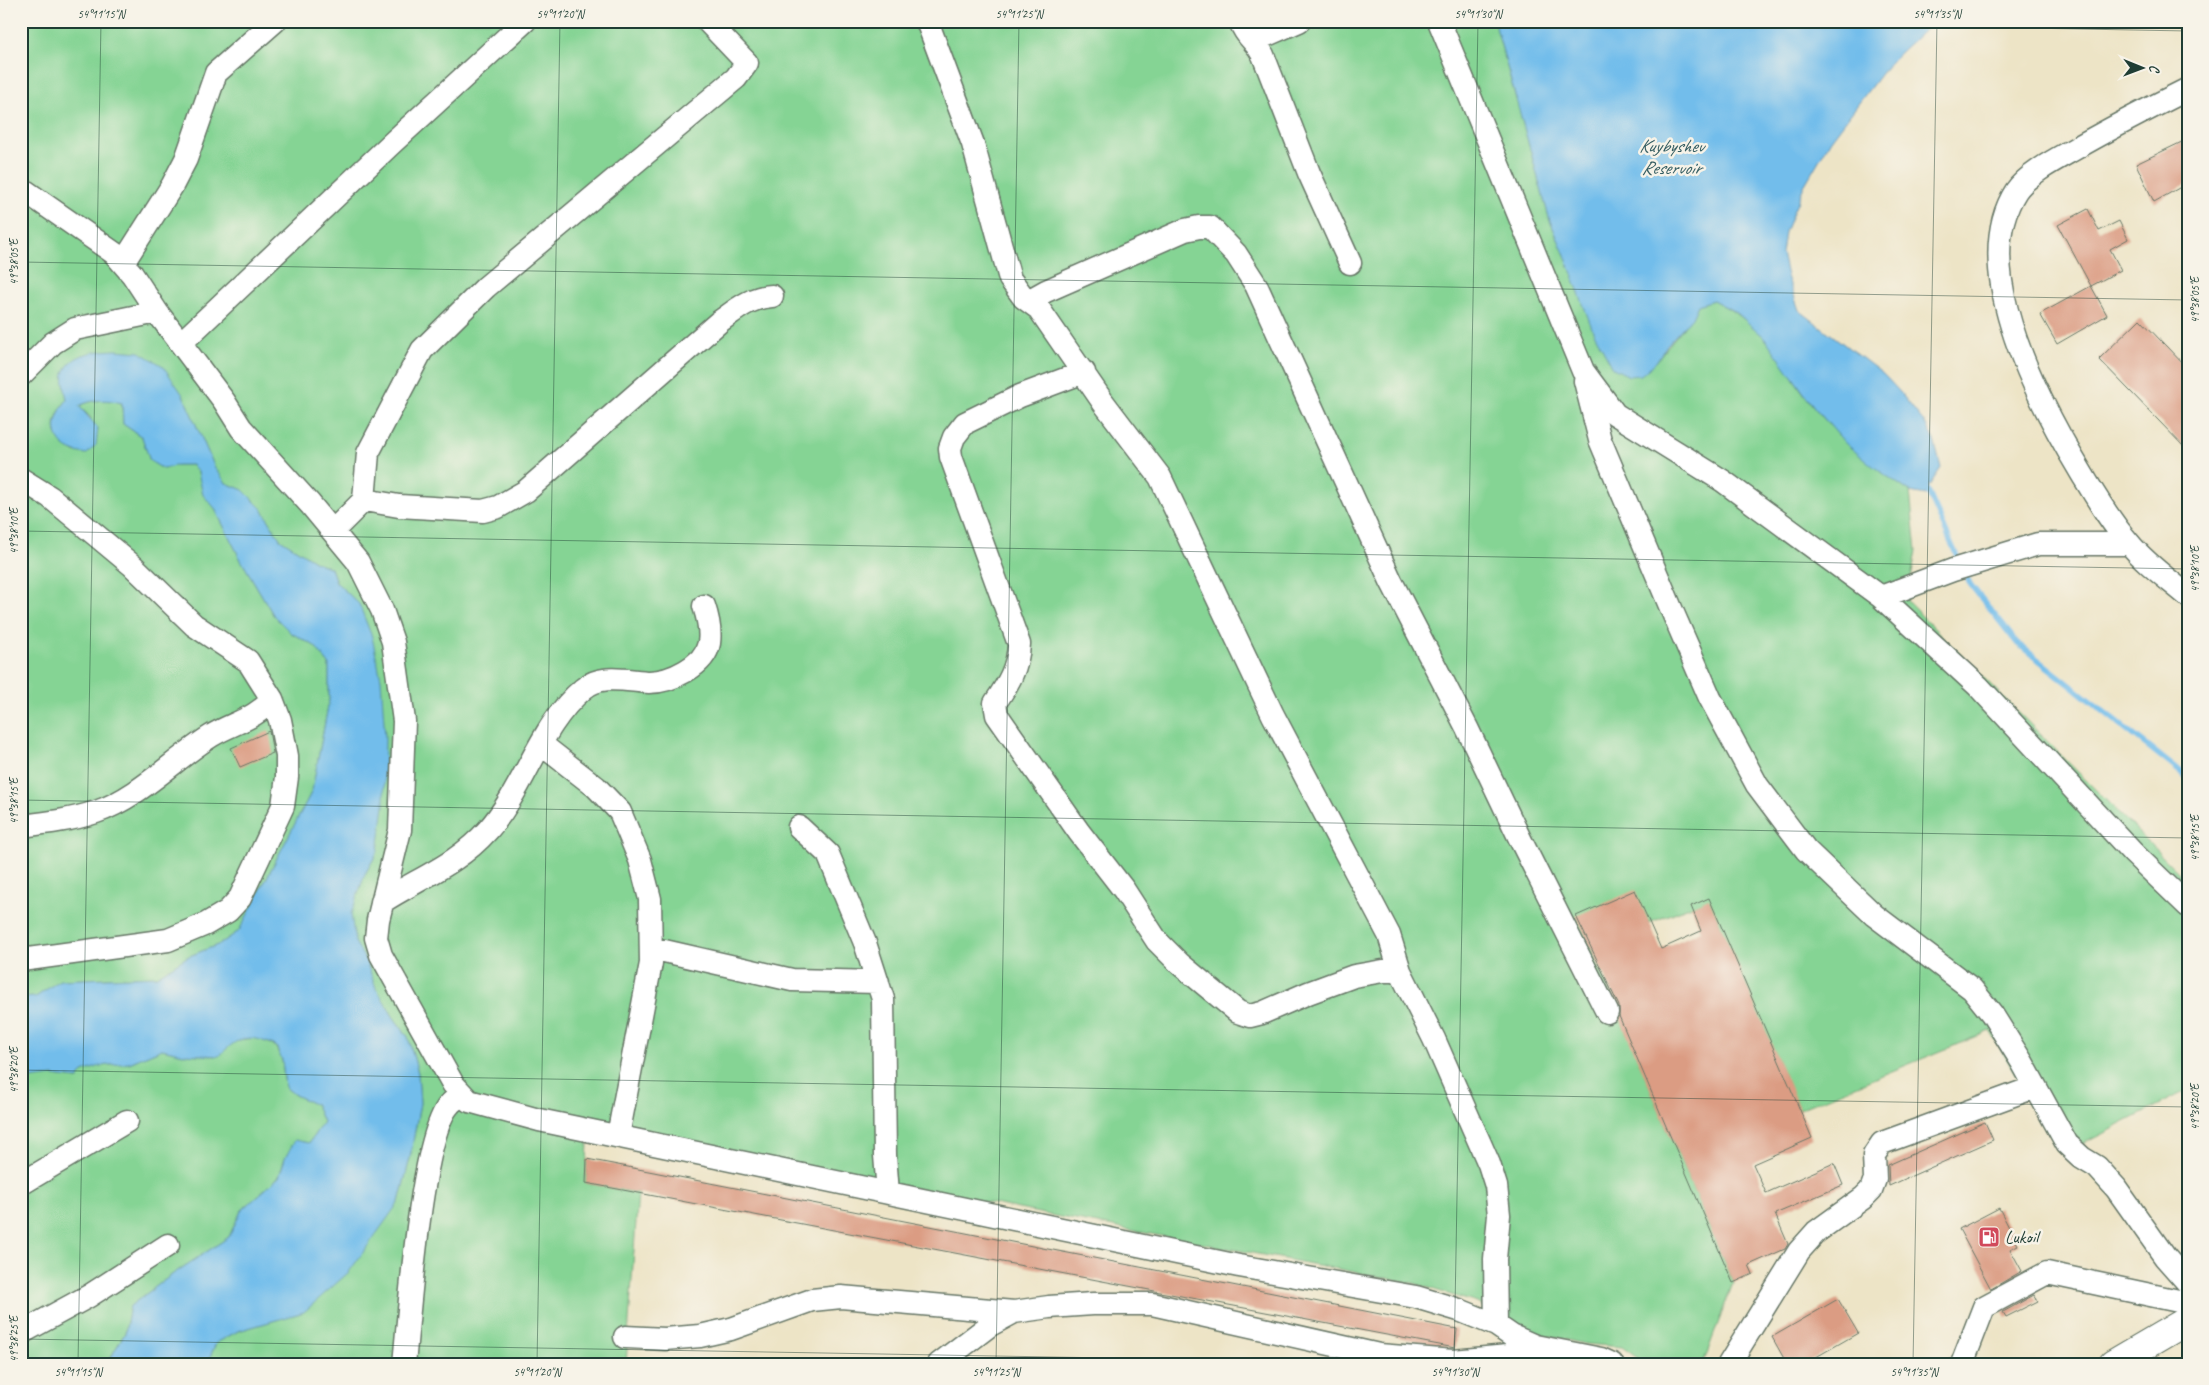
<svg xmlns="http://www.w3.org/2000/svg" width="2209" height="1385" font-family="Caveat,sans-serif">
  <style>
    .green { fill: #85d494; stroke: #528864 }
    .water { fill: #72bdeb; stroke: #487d90 }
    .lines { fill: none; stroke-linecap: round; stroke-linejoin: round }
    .stream { stroke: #72bdeb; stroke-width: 5.5 }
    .building { fill: #db9c83 }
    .minor-casing { stroke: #677767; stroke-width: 25 }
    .highway-casing { stroke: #677767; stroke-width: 30 }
    .minor { stroke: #fff; stroke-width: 22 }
    .highway { stroke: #fff; stroke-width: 28 }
    .ticks { fill: none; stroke: #1f3d34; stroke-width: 1; stroke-opacity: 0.45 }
    .labels { text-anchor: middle; stroke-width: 5; stroke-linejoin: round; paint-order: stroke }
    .poi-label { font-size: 18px; fill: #1f3d34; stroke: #f7f3e8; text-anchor: start }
    .water-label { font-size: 19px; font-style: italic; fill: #345d62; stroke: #f7f3e8 }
    .neatline { fill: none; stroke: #1f3d34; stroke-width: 2 }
    .ticks-label { font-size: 12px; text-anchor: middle; fill: #1f3d34 }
  </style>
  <rect width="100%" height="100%" fill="#f7f3e8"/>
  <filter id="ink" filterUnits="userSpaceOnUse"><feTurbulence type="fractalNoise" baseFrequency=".02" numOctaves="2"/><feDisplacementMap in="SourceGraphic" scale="10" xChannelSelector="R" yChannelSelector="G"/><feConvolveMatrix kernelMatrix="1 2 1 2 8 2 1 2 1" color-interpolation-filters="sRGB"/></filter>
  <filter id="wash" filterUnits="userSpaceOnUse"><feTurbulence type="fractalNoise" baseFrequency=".0096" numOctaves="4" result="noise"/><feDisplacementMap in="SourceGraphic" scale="20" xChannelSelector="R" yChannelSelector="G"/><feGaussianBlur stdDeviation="1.12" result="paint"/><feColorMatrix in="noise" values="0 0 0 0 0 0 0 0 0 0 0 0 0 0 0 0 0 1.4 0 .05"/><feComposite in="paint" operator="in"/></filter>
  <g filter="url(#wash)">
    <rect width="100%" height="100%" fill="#ede4c6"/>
    <!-- green -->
    <path class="green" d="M21,21H1498L1496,27L1550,221L1565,255L1656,362C1669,342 1688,326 1698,305L1713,300C1732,310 1751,322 1765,338C1783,359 1796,385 1813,406C1841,441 1874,467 1910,492L1916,551L1907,601L2188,882V1090L2063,1154L1990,1031L1799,1109L1709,899L1649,923L1577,916L1733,1283L1703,1364H1646L1622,1347L1585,1344L1526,1331L1477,1303L1413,1283L1044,1214L589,1123L586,1183L638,1193L626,1364H207L216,1343L238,1331L304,1312L399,1202L410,1158L420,1103L418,1073L408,1037L394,1018L376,988L366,961L355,943L350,914L365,874L378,851L359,604L336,582L331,568L316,562L280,539L262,509L243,490L226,483L214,466L183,395L64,374L67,400C49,423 51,438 76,453L91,418L79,406C92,399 108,399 122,403L123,424L142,437L150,461L163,469L177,465H192L198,472L204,495L214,507L241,560L274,616L291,633L315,646L329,664V701L312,791L239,931L220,944L187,957L157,976L60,980L36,997L21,998Z
      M257,1038L275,1046L282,1060L285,1087L295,1095L316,1105L323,1122L309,1143L285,1158L279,1177L241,1211L229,1237L173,1274L130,1306L125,1333L107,1364H21V1079L53,1076L78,1079L82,1072L100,1066L129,1063L162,1049L184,1054L219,1056L235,1040Z"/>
    <!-- water -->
    <path class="water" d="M1498,21H1934L1889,63L1831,140L1804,186L1785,232L1782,253L1787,276L1799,310L1883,374L1899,391L1924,422L1934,440L1941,468L1927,489L1926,495L1910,492L1874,467L1846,444L1814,407L1764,337L1737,313L1713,300L1698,305L1693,316L1667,345L1656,362L1641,375L1629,376L1613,368L1593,331L1565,255L1550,221L1496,27Z
      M116,350L140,352L163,366L183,395L214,466L226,483L243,490L262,509L280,539L316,562L331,568L336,582L359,604L372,637L381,679L385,737L384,806L378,851L365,874L351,914L355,942L366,961L376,988L394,1018L408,1037L418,1073L420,1103L410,1158L399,1202L349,1272L304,1312L238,1331L216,1343L207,1364H107L125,1333L130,1306L173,1274L229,1237L241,1211L279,1177L285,1158L295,1140L309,1143L323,1122L316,1105L295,1095L285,1087L282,1060L276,1046C248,1034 240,1035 219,1056L184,1054L162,1049L129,1063L100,1066L83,1072L78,1079L53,1076L21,1080V998L36,997L60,980L157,976L187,957L220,944L239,931L312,791L329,701V664L315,646L291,633L274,616L241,560L214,507L203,495L198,472L192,465H177L163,469L150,461L142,437L123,424L122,403C108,399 92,399 79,406L98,428L96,445L87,454C53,451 47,425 67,400C66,393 62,379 64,373C72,352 98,351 116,350Z"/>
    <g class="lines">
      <!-- stream -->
      <path class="stream" d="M1922,483L1927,489L1960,563
        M1964,571L1970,584L2017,643L2188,778"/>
    </g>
    <g id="blocks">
      <!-- building -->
      <path class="building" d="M2188,139V183L2154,202L2136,164Z
        M2088,209L2099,231L2119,221L2128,239L2110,249L2121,270L2091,286L2058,225Z
        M2091,286L2107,315L2057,344L2040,314Z
        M2140,319L2188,369V451L2099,359Z
        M269,731L273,753L240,767L231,748Z
        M1635,890L1661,949L1701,931L1691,906L1709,898L1812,1138L1753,1164L1766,1193L1834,1163L1843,1185L1775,1214L1788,1244L1785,1249L1749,1265L1753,1274L1733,1283L1619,1016V1006L1576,916Z
        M1985,1122L1993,1140L1889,1186L1888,1165Z
        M587,1159L1457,1329L1455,1348L586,1183Z
        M1999,1208L2018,1245L2010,1249L2022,1271L1991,1289L1959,1229Z
        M2034,1295L2038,1301L2006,1317L2003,1312Z
        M1838,1299L1858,1333L1804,1364H1787L1772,1337Z"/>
    </g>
  </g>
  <g filter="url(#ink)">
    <use href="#blocks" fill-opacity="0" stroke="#677767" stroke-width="1"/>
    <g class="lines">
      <!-- minor casing -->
      <g class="minor-casing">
        <path id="minor" d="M927,21L973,144L1010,279L1024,298L1039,309L1103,402L1160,477L1273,715L1389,935L1400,971L1434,1039L1489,1164L1496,1186L1499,1215L1495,1259L1496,1325
          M1240,21C1247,40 1255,39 1263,55L1309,173L1350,263
          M1439,21L1583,371L1615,414L1723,481L1881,597L1978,686L2133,853L2188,906
          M1253,41L1299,21
          M2188,89C2148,109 2109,129 2071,151C2053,161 2027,175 2016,191C1966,269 2041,406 2082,474C2096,497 2111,523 2129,543C2145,563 2168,579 2188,596
          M21,188L114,253L132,274L157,312L224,401L241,428L310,504L358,562L382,610L393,642L404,721L400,830L378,920L376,938L381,955L453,1084L469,1101L539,1120L1239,1266L1416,1297L1459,1310L1496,1325L1512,1336L1535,1346L1601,1359L1612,1364
          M123,263L172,186L186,159L216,73L275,21
          M1028,301L1046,291L1185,230L1199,227H1210L1236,254L1256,285L1391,581L1467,728L1520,839L1607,1012
          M181,343L391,144L525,21
          M1084,372L1020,396L965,423L954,437L950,448L951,457L1019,644C1018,668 1008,684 995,703L997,715L1079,832L1124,890L1157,941L1180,964L1238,1012L1250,1016L1262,1013L1308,993L1354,976L1383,971H1400
          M21,375L53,343L75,329L157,312
          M1585,381L1600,440L1673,613L1710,698L1757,785L1806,850L1874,915L1972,989L1992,1014L2022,1062L2067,1144L2082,1158L2097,1167L2116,1188L2165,1257L2188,1283
          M21,479L50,497L133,566L194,625L248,661L272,699L280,720L287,756V777L283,806L240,898L228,911L206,924L168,940L21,960
          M364,500L399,506L483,511L498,507L526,491L719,322C736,310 750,297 772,296
          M333,531L364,500L368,453L422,350L486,287L736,78L747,63L707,21
          M1881,597L1953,570L2038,544H2129
          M541,744L596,787L620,812L640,860L650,899L651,963L618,1136
          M21,826C46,823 72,820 96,812C138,798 173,760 211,736C232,723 256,719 272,699
          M799,827L828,854L865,943L883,999L885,1155L888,1193
          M382,902C419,878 457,865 488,830C526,787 539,726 583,689C601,673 627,681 649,682C670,682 705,666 709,643C711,630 708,618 704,606
          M651,948L792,980L878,982
          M21,1184L127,1121
          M21,1333L89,1296L168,1245
          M625,1337L665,1339L700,1336L731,1329L812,1300L841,1297L1014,1312
          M404,1364C409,1316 421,1133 450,1104C453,1100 458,1098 462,1095
          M939,1364L990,1325L1014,1312L1049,1307L1093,1304H1152L1379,1355L1453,1361L1508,1356L1535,1346
          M1729,1364L1799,1251L1816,1232L1863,1198L1871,1190L1875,1179L1874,1155L1882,1143L2035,1087
          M1962,1364L1984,1307L2047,1273L2188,1303"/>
      </g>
      <!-- highway casing -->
      <g class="highway-casing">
        <path id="highway" d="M2113,1364L2188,1320"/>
      </g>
      <!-- minor -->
      <use href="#minor" class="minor"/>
      <!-- highway -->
      <use href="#highway" class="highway"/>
    </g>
  </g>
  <!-- ticks -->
  <path class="ticks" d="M1640,21L2188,31M21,262L2188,300M21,531L2188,569M21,800L2188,838M21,1070L2188,1107M21,1339L1454,1364M78,1364L101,21M537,1364L560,21M996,1364L1019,21M1454,1364L1478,21M1913,1364L1937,21"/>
  <!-- icons -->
  <defs>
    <g id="fuel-square" transform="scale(1.125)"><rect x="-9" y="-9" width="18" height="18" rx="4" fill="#d1495b" stroke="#f7f3e8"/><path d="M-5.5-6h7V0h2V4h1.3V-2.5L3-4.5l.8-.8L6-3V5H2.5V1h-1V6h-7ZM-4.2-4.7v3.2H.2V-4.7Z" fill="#fff"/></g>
  </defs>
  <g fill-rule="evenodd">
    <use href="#fuel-square" x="1989" y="1237"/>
  </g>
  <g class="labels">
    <!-- poi labels -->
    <g class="poi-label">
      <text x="2005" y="1243">Lukoil</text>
    </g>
    <!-- water labels -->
    <g class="water-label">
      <text x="1671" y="152">Kuybyshev<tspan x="1671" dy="22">Reservoir</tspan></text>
    </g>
  </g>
  <!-- margin -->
  <rect width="2209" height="1385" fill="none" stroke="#f7f3e8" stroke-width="55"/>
  <!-- north arrow -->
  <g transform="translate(2142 68) rotate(91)" stroke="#f7f3e8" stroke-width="4" paint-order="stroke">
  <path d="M0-4L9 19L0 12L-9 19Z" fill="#1f3d34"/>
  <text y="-8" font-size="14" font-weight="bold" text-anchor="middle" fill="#1f3d34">С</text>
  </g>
  <rect x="28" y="28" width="2154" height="1330" class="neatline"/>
  <g class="ticks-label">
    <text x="101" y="18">54°11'15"N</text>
    <text x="560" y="18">54°11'20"N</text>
    <text x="1019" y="18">54°11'25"N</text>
    <text x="1478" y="18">54°11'30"N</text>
    <text x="1937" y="18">54°11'35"N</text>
    <text transform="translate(14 262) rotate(-90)" y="4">49°38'05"E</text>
    <text transform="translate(2195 300) rotate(-90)" y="4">49°38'05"E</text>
    <text transform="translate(14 531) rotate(-90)" y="4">49°38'10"E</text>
    <text transform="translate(2195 569) rotate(-90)" y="4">49°38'10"E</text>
    <text transform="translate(14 801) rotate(-90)" y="4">49°38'15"E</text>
    <text transform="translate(2195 838) rotate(-90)" y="4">49°38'15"E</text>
    <text transform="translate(14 1070) rotate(-90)" y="4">49°38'20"E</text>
    <text transform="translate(2195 1107) rotate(-90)" y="4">49°38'20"E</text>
    <text transform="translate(14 1339) rotate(-90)" y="4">49°38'25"E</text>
    <text x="78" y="1376">54°11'15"N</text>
    <text x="537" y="1376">54°11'20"N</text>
    <text x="996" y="1376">54°11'25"N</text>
    <text x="1455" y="1376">54°11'30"N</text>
    <text x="1914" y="1376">54°11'35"N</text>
  </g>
</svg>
